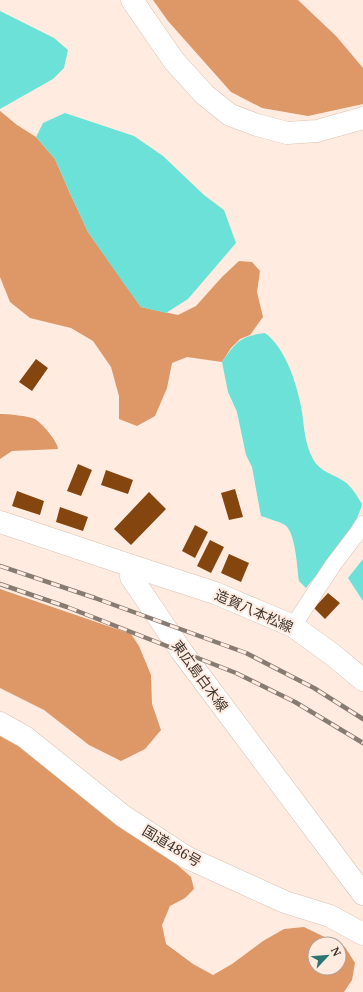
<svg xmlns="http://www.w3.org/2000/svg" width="363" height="992" font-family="'Noto Serif','Noto Sans JP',serif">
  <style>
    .forest { fill: #de9766 }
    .water { fill: #6ce1d8 }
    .building { fill: #85450e }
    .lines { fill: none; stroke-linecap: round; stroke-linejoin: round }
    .street-casing { stroke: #d9c2b3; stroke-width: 17 }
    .secondary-casing { stroke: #d9c2b3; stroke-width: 23 }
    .primary-casing { stroke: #d9c2b3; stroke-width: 23 }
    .highway-casing { stroke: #d9c2b3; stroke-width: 23 }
    .street { stroke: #fff; stroke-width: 16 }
    .secondary { stroke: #fff; stroke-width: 22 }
    .primary { stroke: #fff; stroke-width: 22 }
    .highway { stroke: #fff; stroke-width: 22 }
    .rail-casing { stroke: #887b72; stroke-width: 4.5 }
    .rail { stroke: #ffebdf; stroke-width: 3; stroke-dasharray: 9; stroke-linecap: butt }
    .labels { text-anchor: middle; stroke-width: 4; stroke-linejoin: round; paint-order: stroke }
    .street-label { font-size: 14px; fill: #3e352f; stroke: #ffebdf }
  </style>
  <rect width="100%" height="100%" fill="#ffebdf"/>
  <!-- forest -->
  <path class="forest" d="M153,0H298L336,36L363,68V104L308,116L262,108L231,92L168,21Z
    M0,111L17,125L36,137L55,159L69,191L88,232L141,307L178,315L196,306L222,277L239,261L252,262L260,271L257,292L263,317L250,335L240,339L231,348L222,362L187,357L172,363L167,388L155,416L137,426L119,419V396L111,367L93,341L71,328L30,318L10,302L0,277Z
    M0,414C8,414 29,416 35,419C42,423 58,442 58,449L12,451L0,459Z
    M0,589L131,634L139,646L151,675L152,704L161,730L145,749L121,761L89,745L44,710L0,688Z
    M0,731L142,834L191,877L194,889L185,898L170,906L162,925L166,944L193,964L213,975L232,964L263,941L284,929L304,927L339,944H315V968H339V944L345,947L355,963L352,980L344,992H0Z"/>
  <!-- water -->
  <path class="water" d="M0,11L54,38L68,50L64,68L53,79L0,109Z
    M65,113L134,136L163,156L204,195L224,210L236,243L188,299L166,313L141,307L124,284L88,232L69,191L55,159L36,137L43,123Z
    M265,333C286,348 298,387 302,412C304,427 305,445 313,459C320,472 334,474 345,482C352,487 357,496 362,504C354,535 327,562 306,588L299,581C297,568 296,533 285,525C278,521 269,519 261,516L252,467L246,455L237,412L228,392L222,362C236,342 240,336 265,333Z
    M363,559V601L348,578Z"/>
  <!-- building -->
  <path class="building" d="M36,359L48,368L32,391L19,382Z
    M78,464L92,470L81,496L67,491Z
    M106,470L133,480L128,494L101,485Z
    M235,489L243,517L229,520L221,493Z
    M17,491L44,501L40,515L12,506Z
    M149,492L166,509L131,545L114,529Z
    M60,507L88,517L83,531L56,522Z
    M195,525L208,532L195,558L182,551Z
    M210,540L224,547L211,573L197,566Z
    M229,554L249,563L241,582L221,573Z
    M328,593L340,603L325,619L314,608Z"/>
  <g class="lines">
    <!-- street casing -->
    <g class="street-casing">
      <path id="street" d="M293,626L333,565L358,532L363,524"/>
    </g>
    <!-- secondary casing -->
    <g class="secondary-casing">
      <path id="secondary" d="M132,0L174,61L205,95L230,115L257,125L287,133L317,131L363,118
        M132,566L215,593L293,626L333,655L363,680"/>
    </g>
    <!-- primary casing -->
    <g class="primary-casing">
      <path id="primary" d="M0,522L132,566L131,577L182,652L363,894"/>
    </g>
    <!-- highway casing -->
    <g class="highway-casing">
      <path id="highway" d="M0,723L25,737L123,816L186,857L285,902L330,916L363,934"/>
    </g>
    <!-- street -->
    <use href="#street" class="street"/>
    <!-- secondary -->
    <use href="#secondary" class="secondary"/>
    <!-- primary -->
    <use href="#primary" class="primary"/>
    <!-- highway -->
    <use href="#highway" class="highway"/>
    <!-- rail casing -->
    <g class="rail-casing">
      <path id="rail" d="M0,566L95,598L246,653L314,688L363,719
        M0,584L67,607L236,673L295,702L363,743"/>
    </g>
    <!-- rail -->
    <use href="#rail" class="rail"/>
  </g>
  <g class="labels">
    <!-- street labels -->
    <g class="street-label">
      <text transform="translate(254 611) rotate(24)" y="5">造賀八本松線</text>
      <text transform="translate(200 676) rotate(54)" y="5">東広島白木線</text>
      <text transform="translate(172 846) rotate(31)" y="5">国道486号</text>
    </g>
  </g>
  <!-- north arrow -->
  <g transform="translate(327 956) rotate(64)"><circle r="19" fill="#ffebdf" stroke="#b2a299"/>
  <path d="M0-3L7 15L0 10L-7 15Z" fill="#2c7570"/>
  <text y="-6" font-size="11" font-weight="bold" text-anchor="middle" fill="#3e352f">N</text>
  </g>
</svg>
